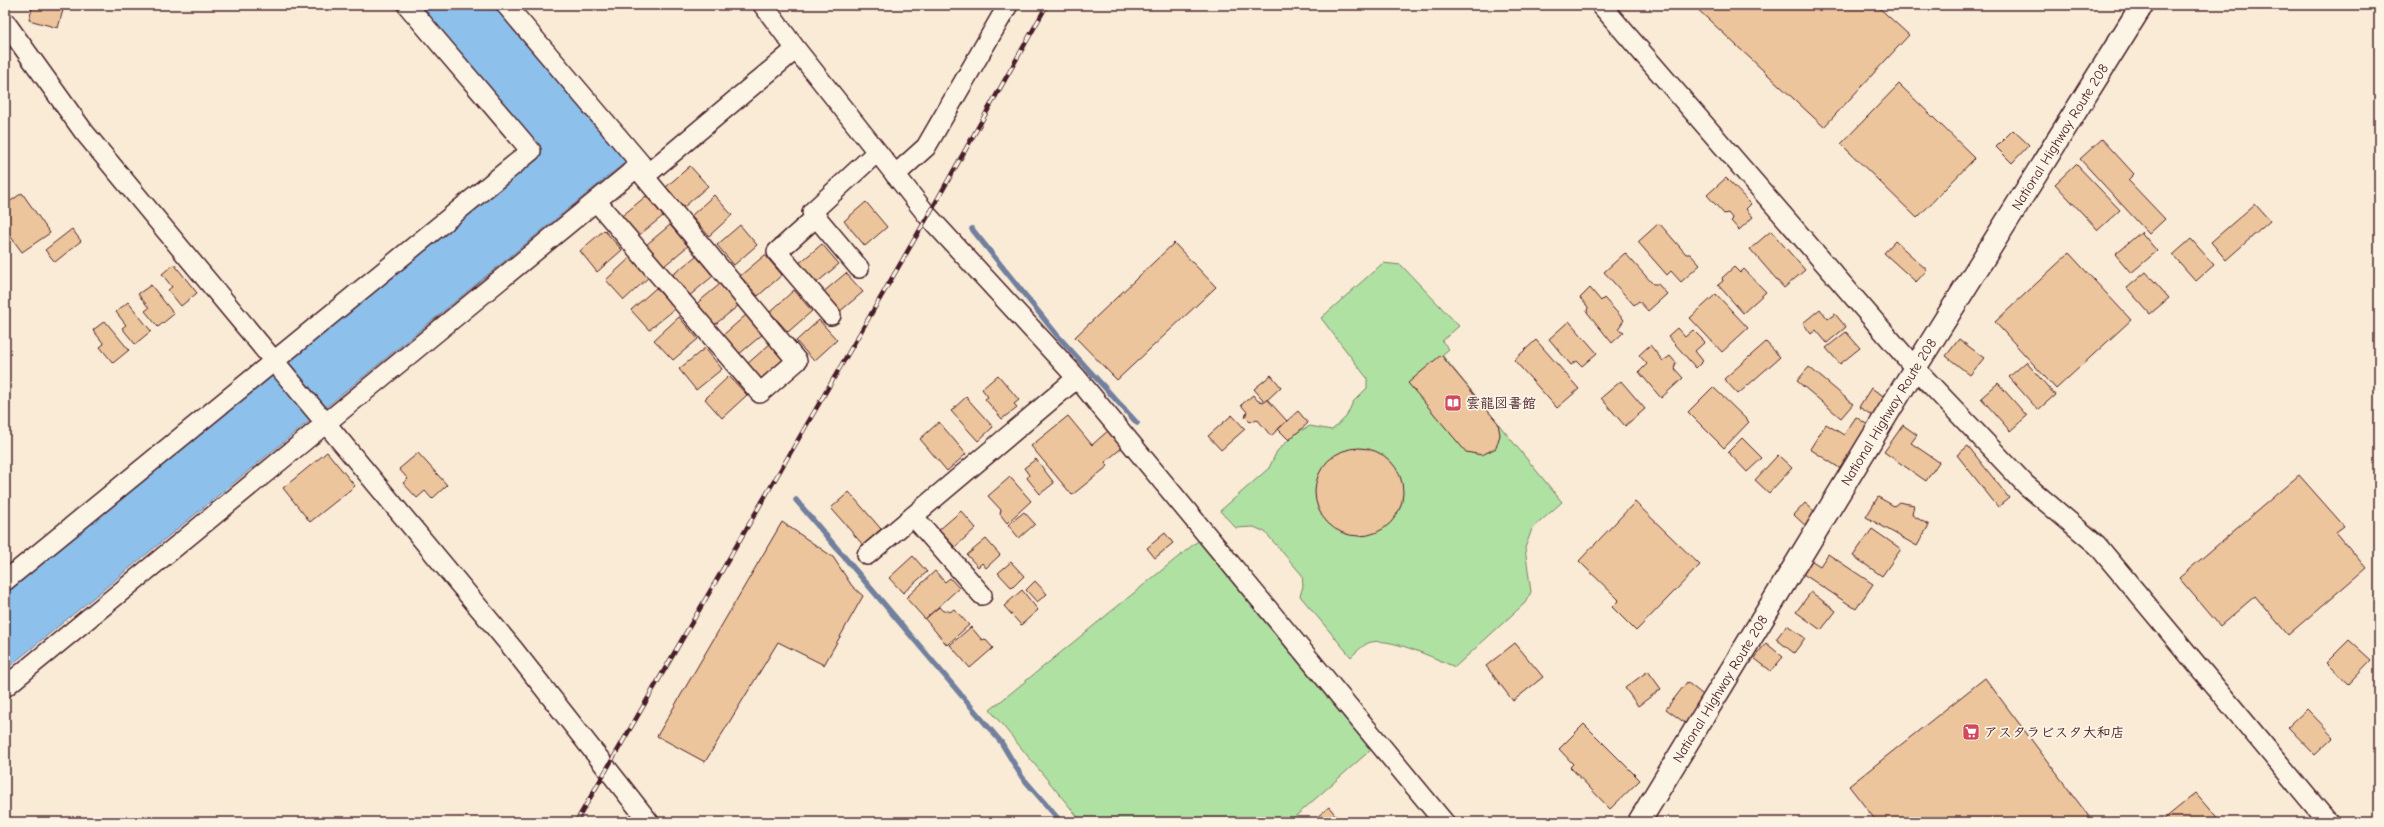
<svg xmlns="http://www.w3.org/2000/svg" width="2384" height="827" font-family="'Comic Neue','Klee One',sans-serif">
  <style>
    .green { fill: #aee1a2; stroke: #7c8066 }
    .water { fill: #8dc0ea; stroke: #72809e }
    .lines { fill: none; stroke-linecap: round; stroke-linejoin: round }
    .stream { stroke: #72809e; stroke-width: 5.5 }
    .building { fill: #ecc59c; stroke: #4a1f2b }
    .minor-casing { stroke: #4a1f2b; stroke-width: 22 }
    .highway-casing { stroke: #4a1f2b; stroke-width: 25 }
    .minor { stroke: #fcf5e5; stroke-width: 19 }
    .highway { stroke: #fcf5e5; stroke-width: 22 }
    .rail-casing { stroke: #4a1f2b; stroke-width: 4.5 }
    .rail { stroke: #fcf5e5; stroke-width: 3; stroke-dasharray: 9; stroke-linecap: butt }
    .labels { text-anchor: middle; stroke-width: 3.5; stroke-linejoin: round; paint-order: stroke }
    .street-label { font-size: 14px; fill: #4a1f2b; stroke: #fcf5e5 }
    .poi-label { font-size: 14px; font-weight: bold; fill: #4a1f2b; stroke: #fcf5e5; text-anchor: start }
  </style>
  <rect width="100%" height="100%" fill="#f9ebd6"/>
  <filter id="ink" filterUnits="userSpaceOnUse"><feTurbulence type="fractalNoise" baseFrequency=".025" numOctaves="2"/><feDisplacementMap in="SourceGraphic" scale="8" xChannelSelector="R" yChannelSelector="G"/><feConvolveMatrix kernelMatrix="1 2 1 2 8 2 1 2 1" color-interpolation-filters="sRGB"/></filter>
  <g filter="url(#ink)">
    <!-- green -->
    <path class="green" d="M1383,263L1401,265L1459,326L1442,341L1449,349L1442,355L1562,502L1532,529L1525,548L1531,592L1525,603L1455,667C1436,659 1387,635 1368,643C1362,646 1356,652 1351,657L1300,596L1303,586L1302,575L1265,532L1254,527L1236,528L1220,511L1269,468L1277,451L1296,433L1310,426L1332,430L1346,417L1353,402L1367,388V378L1321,318Z
      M1199,540L1374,747L1289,822H1082L990,710Z"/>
    <!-- water -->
    <path class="water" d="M419,5H499L628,160L5,670V594L541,151Z"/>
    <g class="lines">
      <!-- stream -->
      <path class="stream" d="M972,229L1057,335L1137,423
        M796,500L1001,742L1022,777L1061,822"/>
    </g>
    <!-- building -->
    <path class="building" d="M33,5H45L63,10L58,28L29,20Z
      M1693,5H1876L1909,35L1824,127Z
      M1899,84L1975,158L1917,218L1841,144Z
      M2013,130L2029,145L2012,163L1996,147Z
      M2102,139L2134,174L2128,180L2165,219L2149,234L2080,159Z
      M2076,164L2120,210L2098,230L2055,184Z
      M690,166L708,186L684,207L666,187Z
      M1726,178L1751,204L1746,209L1753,217L1739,230L1731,221L1733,219L1728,213L1724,214L1707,195Z
      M22,193L50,233L22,252L5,229V205Z
      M714,195L732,215L709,236L691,216Z
      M646,196L663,216L638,236L622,216Z
      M866,202L887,227L865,246L844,221Z
      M2255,204L2270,221L2226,260L2211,242Z
      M1659,223L1686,254H1690L1700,265L1681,282L1671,271L1667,275L1638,242Z
      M670,225L688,246L664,266L646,245Z
      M740,225L757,245L734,265L717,245Z
      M72,229L81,241L55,262L45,250Z
      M604,230L622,250L597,272L580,251Z
      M1771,231L1805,270L1784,288L1750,249Z
      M2141,232L2157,251L2131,273L2115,254Z
      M2191,239L2214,265L2196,281L2173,255Z
      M1895,241L1927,270L1916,282L1884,253Z
      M1174,243L1216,287L1117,380L1075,337Z
      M822,244L839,264L814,285L797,265Z
      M1625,253L1653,284H1658L1667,294L1648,311L1639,301L1634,305L1604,272Z
      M2069,253L2131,320L2056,389L1995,322Z
      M765,255L782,275L758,296L740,276Z
      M632,256L650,276L624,300L606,280Z
      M696,256L713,276L688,297L671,276Z
      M174,264L197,293L181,306L168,290L172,287L162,274Z
      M1734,267L1740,273L1744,269L1766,292L1743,313L1718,285L1723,281L1722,278Z
      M2146,272L2169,298L2150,314L2127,288Z
      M846,273L863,292L838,313L821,294Z
      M720,284L738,306L713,326L695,305Z
      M151,285L174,314L158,327L145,311L149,308L138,294Z
      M656,288L675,309L649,330L631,310Z
      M1590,288L1601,301L1604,298L1624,320L1618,329L1624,332L1612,343L1587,312L1588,307L1580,298Z
      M794,290L812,311L788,332L770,312Z
      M1716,294L1748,328L1722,352L1690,318Z
      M128,302L151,331L135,344L122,328L126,325L116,312Z
      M1820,309L1828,319L1835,314L1846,327L1827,343L1816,330L1811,334L1803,323Z
      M746,315L763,334L738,355L722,336Z
      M679,317L698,339L673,360L654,340Z
      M819,320L837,340L814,361L796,341Z
      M105,321L129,350L113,363L100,347L104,344L93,330Z
      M1569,321L1597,353L1582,366L1577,361L1571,365L1549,339Z
      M1677,328L1685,337L1693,330L1705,342L1695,351L1703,361L1696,368L1668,336Z
      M1846,332L1860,348L1840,364L1826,348Z
      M1959,339L1984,358L1970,375L1946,356Z
      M1536,340L1579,389L1557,408L1514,360Z
      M1766,342L1780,357L1738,394L1724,379Z
      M771,343L788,363L763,385L746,365Z
      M1650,345L1663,361L1670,356L1676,363L1674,368L1683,378L1661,398L1639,372L1647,364L1639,355Z
      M705,348L722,369L696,390L679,369Z
      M1441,355L1498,423L1500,435L1496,448L1482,455L1466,452L1408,383Z
      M2026,362L2055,395L2038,410L2009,377Z
      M1809,367L1853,404L1841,418L1797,381Z
      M998,375L1019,400L1014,404L1017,407L1002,419L985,399L988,397L982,389Z
      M1271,375L1281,387L1265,402L1254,389Z
      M729,376L747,395L722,418L705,399Z
      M1621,381L1645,409L1625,426L1601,398Z
      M1998,383L2027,416L2010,431L1981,398Z
      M1713,387L1749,422L1724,448L1688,412Z
      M1871,388L1890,400L1878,419L1859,407Z
      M1253,395L1258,401L1265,402L1267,399L1287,421L1271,436L1257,419L1250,422L1245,417L1247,412L1241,405Z
      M966,397L993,427L978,441L951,411Z
      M1298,411L1308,423L1289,440L1278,429Z
      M1232,415L1245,429L1221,450L1208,436Z
      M1068,416L1092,445L1110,429L1124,446L1105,462L1108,466L1072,495L1031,446Z
      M1856,417L1875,430L1844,471L1810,449L1826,424L1844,435Z
      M939,422L966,454L947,471L920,439Z
      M1903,425L1917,435L1911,443L1939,462L1926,481L1884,452Z
      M1742,438L1762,458L1747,472L1728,452Z
      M1968,446L2009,498L1998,507L1957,455Z
      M1315 492a44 44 0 1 1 88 0a44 44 0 1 1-88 0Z
      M327,452L355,486L310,522L283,488Z
      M418,453L447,485L432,499L425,491L417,498L403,483L408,479L399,469Z
      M1778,455L1792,468L1769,493L1755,480Z
      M1036,459L1054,483L1040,494L1027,478L1029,475L1024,468Z
      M2299,475L2344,526L2336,532L2366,568L2288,635L2255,596L2220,626L2179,578Z
      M1010,477L1031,501L1007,523L1000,514L1001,510L988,496Z
      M849,492L881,529L863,545L831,508Z
      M1878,497L1894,506L1899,502L1914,505L1912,515L1929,525L1917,546L1866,517Z
      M1635,502L1700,565L1636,631L1612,607L1619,600L1579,561Z
      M1805,503L1821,517L1809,529L1794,515Z
      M961,511L976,528L955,547L939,530Z
      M1024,512L1035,524L1019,538L1008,525Z
      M782,522L833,557L852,586L863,596L824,665L778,642L705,762L657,736Z
      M1872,529L1901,549L1882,576L1853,556Z
      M1165,533L1173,543L1155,558L1147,548Z
      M986,539L1000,555L986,568L982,563L978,567L967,555Z
      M1828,554L1873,584L1856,609L1797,570L1806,557L1820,566Z
      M913,556L927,572L903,593L889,578Z
      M1011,562L1024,576L1012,588L998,573Z
      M935,571L945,582L950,578L959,588L925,619L906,598Z
      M1035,581L1047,594L1037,602L1026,590Z
      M1022,590L1038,610L1021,625L1004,606Z
      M1811,592L1836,611L1821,630L1796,612Z
      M939,607L943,611L947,610L950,612L954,609L969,625L947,645L925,619Z
      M1787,625L1805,638L1794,653L1776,639Z
      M971,627L982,640L985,639L993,648L970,668L950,645Z
      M2349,640L2371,660L2348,684L2326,663Z
      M1515,643L1543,677L1513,701L1486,666Z
      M1766,643L1783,657L1771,671L1754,658Z
      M1648,671L1661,689L1638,706L1625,688Z
      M1985,678L2093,822H1877L1849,786Z
      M1687,682L1707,698L1689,726L1666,709Z
      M2307,709L2334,737L2315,755L2288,727Z
      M1584,724L1640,780L1610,809L1570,767L1573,764L1559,749Z
      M2196,793L2221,822H2165L2163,820Z
      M1329,807L1341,822H1311Z"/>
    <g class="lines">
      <!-- minor casing -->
      <g class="minor-casing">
        <path id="minor" d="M763,5L796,49L928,216L1077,378L1444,822
          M1601,5L1915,368L2026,485L2097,545L2328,822
          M5,22L84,132L514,650L649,822
          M895,175L926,147L1008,5
          M645,176L796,49
          M596,201L760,393L797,361L637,168
          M816,217L777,252L831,315
          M859,268L812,212L877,152
          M913,516L982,595
          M867,555L1077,378
          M5,581L531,151L407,5
          M5,687L641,164L506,5"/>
      </g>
      <!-- highway casing -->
      <g class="highway-casing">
        <g id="highway">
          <path id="s1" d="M1639,822L1915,368L2142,5"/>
        </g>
      </g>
      <!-- minor -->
      <use href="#minor" class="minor"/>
      <!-- highway -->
      <use href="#highway" class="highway"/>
      <!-- rail casing -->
      <g class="rail-casing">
        <path id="rail" d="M576,822L928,216L1047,5"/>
      </g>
      <!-- rail -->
      <use href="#rail" class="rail"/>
    </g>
  </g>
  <!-- icons -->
  <defs>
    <g id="library-square" transform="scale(0.9)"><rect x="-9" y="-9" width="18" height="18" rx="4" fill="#d1495b" stroke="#fcf5e5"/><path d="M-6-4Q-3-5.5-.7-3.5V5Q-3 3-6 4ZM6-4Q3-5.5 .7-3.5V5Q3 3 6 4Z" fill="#fff"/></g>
    <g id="supermarket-square" transform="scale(0.9)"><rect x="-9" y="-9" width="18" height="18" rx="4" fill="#d1495b" stroke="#fcf5e5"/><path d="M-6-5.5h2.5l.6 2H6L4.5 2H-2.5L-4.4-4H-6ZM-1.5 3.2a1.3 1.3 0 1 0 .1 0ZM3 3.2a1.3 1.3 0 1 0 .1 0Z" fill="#fff"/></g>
  </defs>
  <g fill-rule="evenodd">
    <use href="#library-square" x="1453" y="403"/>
    <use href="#supermarket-square" x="1971" y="732"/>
  </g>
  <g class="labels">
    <!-- street labels -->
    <g class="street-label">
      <text dy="5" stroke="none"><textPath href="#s1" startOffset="804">National Highway Route 208</textPath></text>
      <text dy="5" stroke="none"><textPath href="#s1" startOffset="480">National Highway Route 208</textPath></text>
      <text dy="5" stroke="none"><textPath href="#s1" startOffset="156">National Highway Route 208</textPath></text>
    </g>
    <!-- poi labels -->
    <g class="poi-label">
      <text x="1466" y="408">雲龍図書館</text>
      <text x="1984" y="737">アスタラビスタ大和店</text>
    </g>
  </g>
  <!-- margin -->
  <rect width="2384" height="827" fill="none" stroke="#fcf5e5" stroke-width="20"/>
  <rect x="10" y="10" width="2364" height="807" fill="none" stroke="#4a1f2b" stroke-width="1.5" filter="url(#ink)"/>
</svg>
